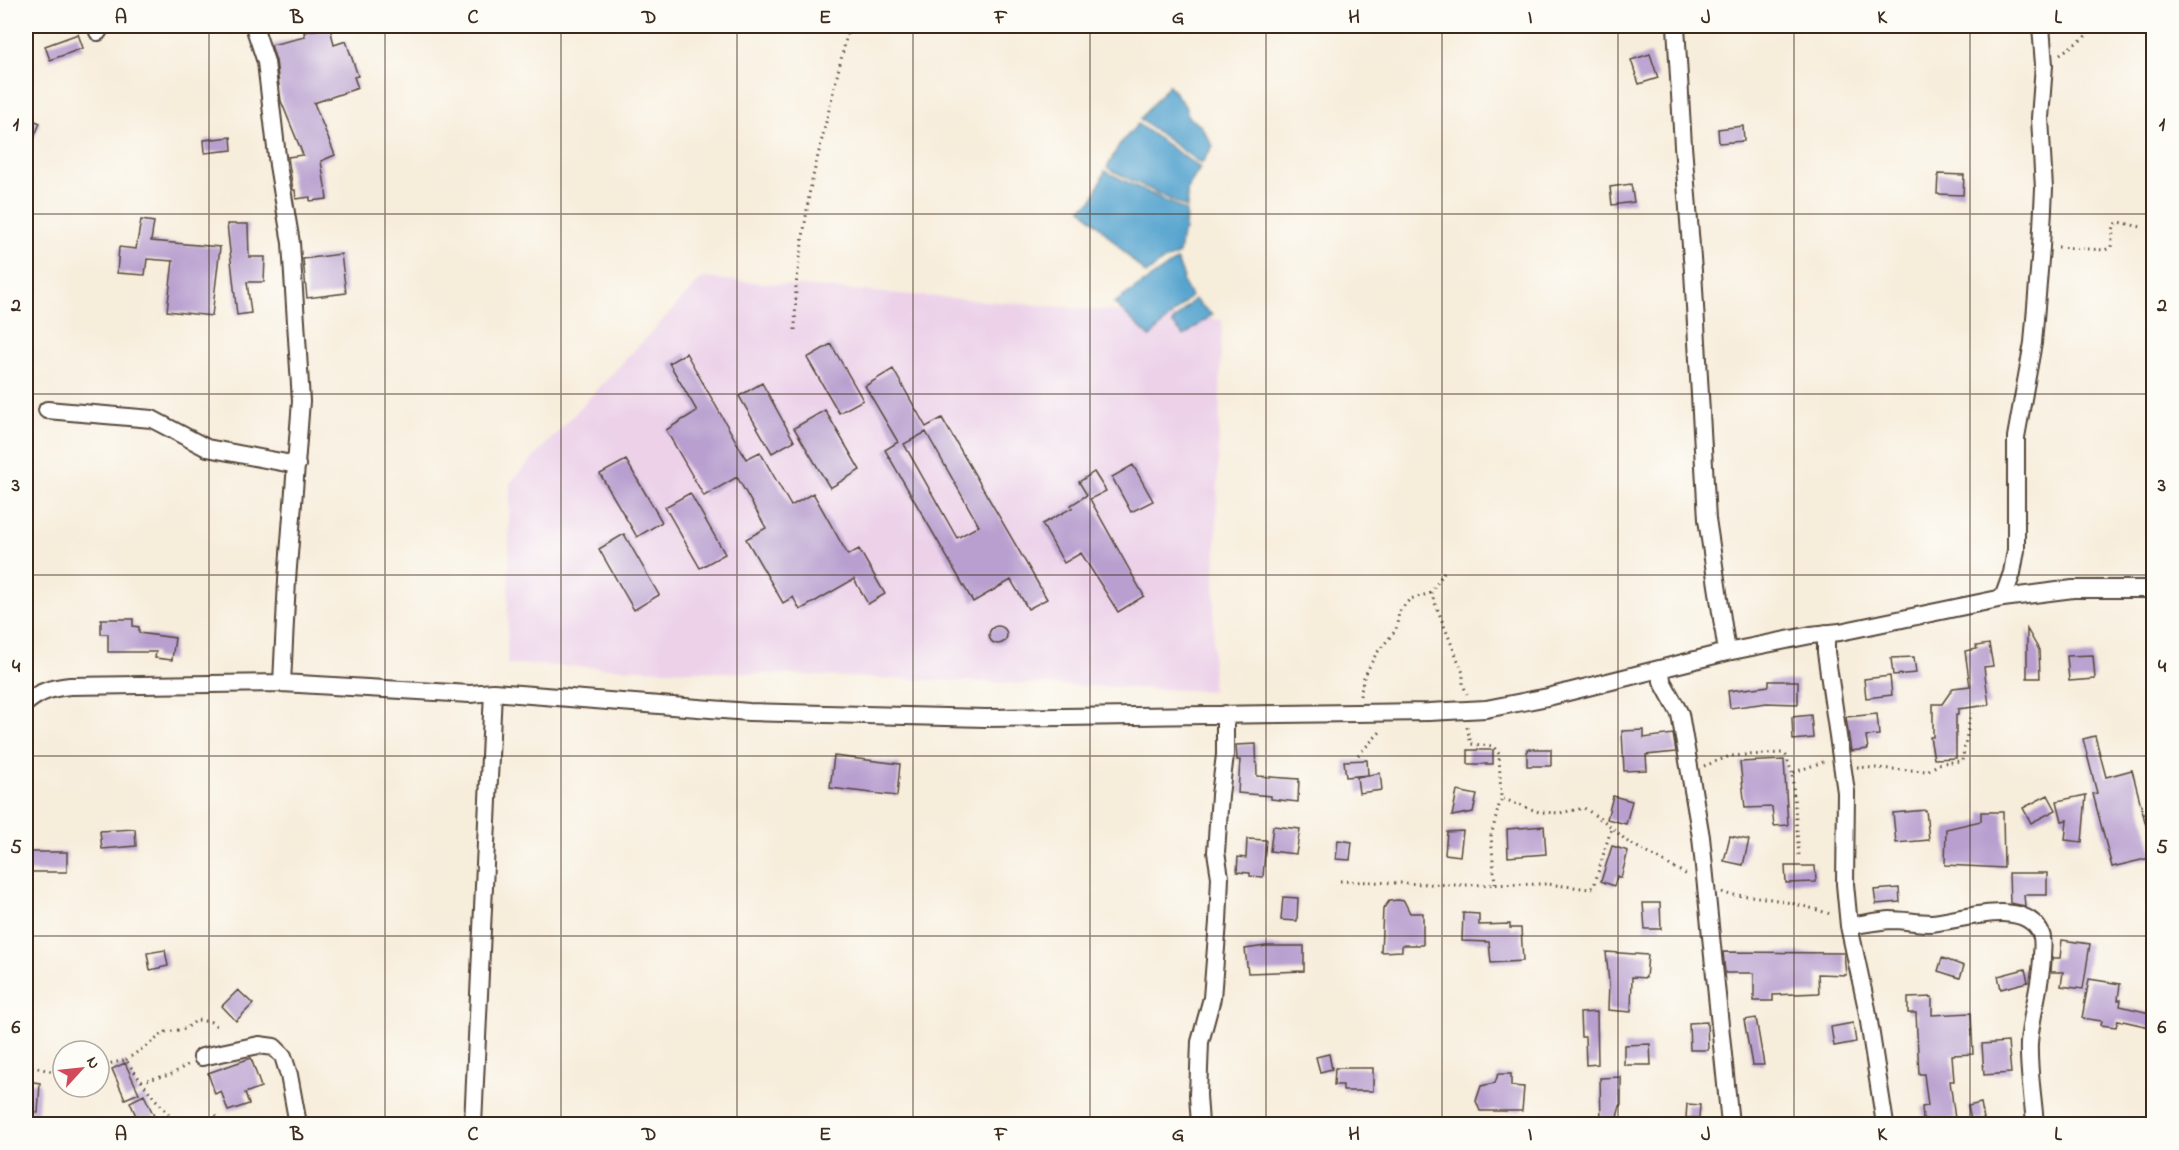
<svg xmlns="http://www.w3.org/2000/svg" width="2179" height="1150" font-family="'Indie Flower',sans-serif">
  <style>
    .built { fill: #ecd1e9 }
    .water { fill: #56a4cf; stroke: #486776; stroke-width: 1.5 }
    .building { fill: #b89fcf; fill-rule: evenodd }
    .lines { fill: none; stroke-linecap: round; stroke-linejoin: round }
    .street-casing { stroke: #57473a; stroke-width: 20 }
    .path { stroke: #57473a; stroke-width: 3; stroke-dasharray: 1.5 4.5; stroke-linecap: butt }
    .street { stroke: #fff; stroke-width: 16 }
    .grid { fill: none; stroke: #3b2a1e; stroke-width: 1.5; stroke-opacity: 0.55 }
    .neatline { fill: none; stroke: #3b2a1e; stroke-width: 2 }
    .grid-label { font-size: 20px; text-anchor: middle; font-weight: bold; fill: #3b2a1e }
  </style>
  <rect width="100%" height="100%" fill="#fdfcf7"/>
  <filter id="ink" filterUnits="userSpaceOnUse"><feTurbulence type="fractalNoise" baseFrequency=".0167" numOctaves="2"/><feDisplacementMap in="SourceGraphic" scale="12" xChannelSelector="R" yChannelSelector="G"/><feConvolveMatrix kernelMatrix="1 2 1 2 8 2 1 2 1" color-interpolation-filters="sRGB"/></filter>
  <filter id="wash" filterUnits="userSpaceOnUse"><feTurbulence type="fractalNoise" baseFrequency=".008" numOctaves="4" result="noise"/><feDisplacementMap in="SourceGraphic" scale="24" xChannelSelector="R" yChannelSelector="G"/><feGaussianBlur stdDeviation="1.35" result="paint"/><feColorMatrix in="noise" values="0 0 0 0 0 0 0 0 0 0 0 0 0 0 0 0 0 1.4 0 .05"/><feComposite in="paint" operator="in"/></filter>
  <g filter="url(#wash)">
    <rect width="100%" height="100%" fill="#f7eddb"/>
    <!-- built -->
    <path class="built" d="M702,278L1222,320L1212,691L507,664L510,483Z"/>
    <!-- water -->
    <path class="water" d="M1169,85L1185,106L1189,118L1201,126L1213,146L1201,164L1140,119Z
      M1138,124L1200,168L1187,189V208L1107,168L1119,145Z
      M1105,171L1186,211L1185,230L1182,233L1179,254L1161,262L1146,274L1081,208L1092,201Z
      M1177,260L1184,278L1182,280L1191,296L1150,337L1114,303Z
      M1194,299L1212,315L1184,336L1172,323Z"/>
    <g id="blocks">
      <!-- building -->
      <path class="building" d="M330,27L334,45L346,41L358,76L354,77L358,88L314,103L335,155L321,161L327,199L310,201V197L296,199L295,190H293L288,157L303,155L281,101L276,61L271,45L305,37L304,32Z
        M78,34L83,48L50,60L45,46Z
        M1650,54L1658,78L1639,84L1631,60Z
        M26,117L40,123L26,158Z
        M1743,126L1744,141L1719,143L1718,129Z
        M231,137L232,150L205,153L204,140Z
        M1938,174L1964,175L1963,195L1937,194Z
        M1631,184L1634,202L1612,205L1610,187Z
        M141,220L154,222L151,241L220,247L212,316L167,311L173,261L147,259L145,275L117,273L119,247L136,249Z
        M227,224H248L249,257H265L264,282H247L251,313L237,315Z
        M341,254L346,293L307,298L303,259Z
        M831,344L863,400L839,413L807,358Z
        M686,353L746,459L760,452L791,506L813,493L848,555L859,549L885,594L868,604L854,579L800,610L793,597L783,603L746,539L766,528L737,477L704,496L666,430L697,411L669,363Z
        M893,369L926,427L942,418L1047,599L1028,609L1011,580L973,602L885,450L898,442L865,386ZM926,432L979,526L957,538L904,444Z
        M762,383L794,441L772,453L739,396Z
        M825,410L860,470L830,488L794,428Z
        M626,460L662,522L637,537L600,474Z
        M1133,465L1153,501L1131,512L1112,477Z
        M1094,472L1106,491L1090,499L1144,596L1118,612L1081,553L1064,563L1042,524L1072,508L1071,505L1087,495L1079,482Z
        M690,493L725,554L700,568L665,507Z
        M624,534L659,595L634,610L599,549Z
        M101,619H133V626L139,627V633L175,638L172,660L155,658L156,652H108V634H101Z
        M989 635a9 9 0 1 1 18 0a9 9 0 1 1-18 0Z
        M2027,629L2039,650L2040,678H2027Z
        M1989,644L1993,666L1984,667L1989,705L1958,709V715H1956V758L1934,759L1930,737H1933V704H1942L1953,688L1970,686L1965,651L1977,649L1976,646Z
        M2093,655L2095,679L2069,681L2067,656Z
        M1914,657L1916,673L1893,675L1891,658Z
        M1890,676L1892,695L1866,698L1864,679Z
        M1769,681H1798V704L1767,703L1730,708L1728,691L1769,686Z
        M1877,714L1879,735L1866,736L1868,749L1851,751L1846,717Z
        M1811,715L1813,738L1793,740L1792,717Z
        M1644,730V738L1673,734L1676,752L1646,755L1647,770L1624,771L1622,731Z
        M2095,736L2106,777L2132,770L2154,857L2112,867L2093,794L2097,793L2083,739Z
        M1256,744L1257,776L1299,779L1298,802L1271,799V796L1238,793L1240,760H1237L1236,745Z
        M1527,749H1551V766H1527Z
        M1468,750H1493V764H1468Z
        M834,756L900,764L897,796L830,788Z
        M1367,760L1368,775L1346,777L1344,761Z
        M1784,760L1788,825L1774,826L1772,807L1745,808L1740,762Z
        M1380,773L1382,790L1359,793L1357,777Z
        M1457,791L1477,795L1473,812L1452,816Z
        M2048,795L2056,810L2031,823L2023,808Z
        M2086,795L2082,842L2065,840L2067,820L2062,821L2057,801Z
        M1613,796L1632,801L1626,824L1607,819Z
        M1926,810L1929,840L1896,843L1893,813Z
        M1981,812H2003L2004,868L1945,865L1946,829L1981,821Z
        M1273,826L1300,829L1296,854L1270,851Z
        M1544,826L1546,854L1508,857L1507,829Z
        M135,829L136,846L102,849L100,831Z
        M1463,831L1460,856L1445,854L1447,832Z
        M1730,836L1749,840L1743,865L1724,861Z
        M1247,839L1266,840L1263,877L1250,876V873L1237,872L1238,857L1246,858Z
        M1338,840L1352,842L1350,860L1336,859Z
        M1612,846L1628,851L1621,878L1617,876L1614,886L1601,881Z
        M26,852H67V872H26Z
        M1785,866H1815L1816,882L1786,883Z
        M2009,873H2047V895H2024L2025,906L2010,903Z
        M1899,888L1900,902L1876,904L1874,890Z
        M1283,897L1298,898L1297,921L1281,920Z
        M1398,900L1404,901L1410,913H1423V945H1402V951L1381,952L1383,909L1389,901Z
        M1643,903H1660L1661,929H1645Z
        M1463,913L1479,914V925L1510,924V928H1521L1523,961L1491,963L1489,942L1462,941Z
        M2062,940L2090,944L2083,989L2061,986L2063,972H2051L2052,958H2060Z
        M1266,946H1304V971L1248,973L1245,949Z
        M165,950L168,966L150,970L147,953Z
        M1606,952L1648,955L1646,978L1632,977L1631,1012L1608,1010L1609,983Z
        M1723,952L1844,953L1846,975L1818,974L1819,993L1773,995V1001H1754V973H1725Z
        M1942,958L1964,966L1960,978L1938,971Z
        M2025,969L2028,982L2001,989L1998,976Z
        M2089,979L2120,984L2118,1000H2121L2120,1006L2154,1014V1028L2118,1020L2116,1027L2101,1025L2102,1021L2082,1018Z
        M238,990L253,1004L236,1021L222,1006Z
        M1932,997V1015L1971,1013L1973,1054L1952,1055L1954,1081H1950L1955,1119L1928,1123V1120H1923L1922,1107L1928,1106L1924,1074H1919L1916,1013H1908V998Z
        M1597,1012L1598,1064L1586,1065L1585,1037H1581L1580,1013Z
        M1756,1018L1764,1065H1752L1744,1020Z
        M1707,1022L1708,1050H1690L1689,1023Z
        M1853,1023L1856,1042L1834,1046L1831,1027Z
        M2008,1042L2011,1073L1984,1075L1982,1044Z
        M1650,1044L1651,1065H1624V1045Z
        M1329,1054L1332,1069L1320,1072L1316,1057Z
        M251,1058L261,1087L245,1093L249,1104L228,1111L221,1091L215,1094L208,1073Z
        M125,1063L139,1093L125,1099L112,1069Z
        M1335,1068H1373V1091H1343V1085H1334Z
        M1498,1074H1511V1086L1524,1087L1522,1111H1480L1476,1101L1481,1086L1495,1083Z
        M1621,1077V1106H1620L1615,1125L1601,1123L1600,1078Z
        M26,1081L40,1083L38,1113L26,1112Z
        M144,1095L156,1120L140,1125L130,1102Z
        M1981,1103L1984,1119L1971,1121L1968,1106Z
        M1687,1104L1700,1105L1699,1118H1686Z"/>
    </g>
  </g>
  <g filter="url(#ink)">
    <use href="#blocks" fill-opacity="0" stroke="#57473a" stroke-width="1.5"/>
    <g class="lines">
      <!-- street casing -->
      <g class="street-casing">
        <path id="street" d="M254,26L266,62L278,165L291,243L301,401L287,580L282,683
          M1676,26L1683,146L1693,271L1707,519L1727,652
          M98,32L101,26
          M47,410L152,419L207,448L297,465
          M2003,598L2012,573L2016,550V437L2033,343L2041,247L2044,189L2040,118L2044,65L2041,26
          M1826,633V652L1846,792L1845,884L1849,926L1867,1009L1885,1124
          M1661,669L1662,681L1680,714L1701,837L1730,1124
          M26,703C40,691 52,688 70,686L282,683L470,694L493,692L749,712L986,718L1429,712L1486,709L1548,697L1727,652L1811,635L1840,632L2003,598L2073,589H2154
          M1849,926C1863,924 1877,921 1890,920C1904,920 1917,923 1931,923C1960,921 2025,896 2041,934C2044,941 2042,950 2042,957C2041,986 2031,1014 2029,1043C2028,1069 2033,1098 2035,1124
          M202,1057L259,1045L274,1047L283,1056L289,1075L298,1124
          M473,1124L493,692
          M1200,1124L1198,1095L1200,1042L1212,998L1218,922L1220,877L1216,852L1220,795L1225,755V714"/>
      </g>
      <!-- path -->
      <path class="path" d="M2119,26L2154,28
        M2060,54L2084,38L2092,26
        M2058,247L2105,250L2111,247L2114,225L2119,222L2141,227
        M795,330L796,285L810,189L849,26
        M1444,572L1431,593L1463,673V685L1467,694
        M1360,696L1364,677L1376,654L1396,630L1399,612L1410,599L1431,593
        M1467,727L1471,744L1493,746L1499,754L1501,798L1539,812L1560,813L1584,808L1608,824L1628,842L1689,876
        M1358,755L1382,730
        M1704,766L1730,756L1782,753L1786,756L1792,773
        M1857,767L1927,771L1941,763L1962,761L1971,713
        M1799,855L1792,773L1826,761
        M1340,881L1457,885L1547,884L1590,889L1594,886L1611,829
        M1495,884L1491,836L1501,798
        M1722,892C1731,896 1740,895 1750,896C1777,899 1807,906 1833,915
        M126,1060L166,1032L185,1029L197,1020L211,1022L218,1027
        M26,1065L50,1071L63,1069
        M99,1066L126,1060L141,1081L170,1075L189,1064
        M141,1081L155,1099L178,1124
        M199,1124L219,1115"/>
      <!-- street -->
      <use href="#street" class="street"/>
    </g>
  </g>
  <!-- grid -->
  <path class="grid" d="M209,26V1124M385,26V1124M561,26V1124M737,26V1124M913,26V1124M1090,26V1124M1266,26V1124M1442,26V1124M1618,26V1124M1794,26V1124M1970,26V1124M26,214H2154M26,394H2154M26,575H2154M26,756H2154M26,936H2154"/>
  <!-- margin -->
  <rect width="2179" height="1150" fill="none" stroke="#fdfcf7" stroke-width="66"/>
  <!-- north arrow -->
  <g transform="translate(81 1069) rotate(63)"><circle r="28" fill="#fdfcf7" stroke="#afa8a0" stroke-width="1.5"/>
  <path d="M0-4.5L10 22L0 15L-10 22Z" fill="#d1495b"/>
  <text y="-9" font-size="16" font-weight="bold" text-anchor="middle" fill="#3b2a1e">N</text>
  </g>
  <rect x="33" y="33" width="2113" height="1084" class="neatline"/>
  <g class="grid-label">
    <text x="121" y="23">A</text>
    <text x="297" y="23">B</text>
    <text x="473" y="23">C</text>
    <text x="649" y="23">D</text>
    <text x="825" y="23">E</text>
    <text x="1001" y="23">F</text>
    <text x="1178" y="23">G</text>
    <text x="1354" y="23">H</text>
    <text x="1530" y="23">I</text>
    <text x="1706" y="23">J</text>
    <text x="1882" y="23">K</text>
    <text x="2058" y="23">L</text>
    <text x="16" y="130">1</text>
    <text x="2162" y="130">1</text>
    <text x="16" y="311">2</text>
    <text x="2162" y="311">2</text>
    <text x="16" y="491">3</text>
    <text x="2162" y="491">3</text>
    <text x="16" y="672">4</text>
    <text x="2162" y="672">4</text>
    <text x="16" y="853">5</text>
    <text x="2162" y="853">5</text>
    <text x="16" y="1033">6</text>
    <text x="2162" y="1033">6</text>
    <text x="121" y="1140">A</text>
    <text x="297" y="1140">B</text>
    <text x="473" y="1140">C</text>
    <text x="649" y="1140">D</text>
    <text x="825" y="1140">E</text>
    <text x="1001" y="1140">F</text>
    <text x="1178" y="1140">G</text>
    <text x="1354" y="1140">H</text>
    <text x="1530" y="1140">I</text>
    <text x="1706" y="1140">J</text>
    <text x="1882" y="1140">K</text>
    <text x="2058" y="1140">L</text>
  </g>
</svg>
